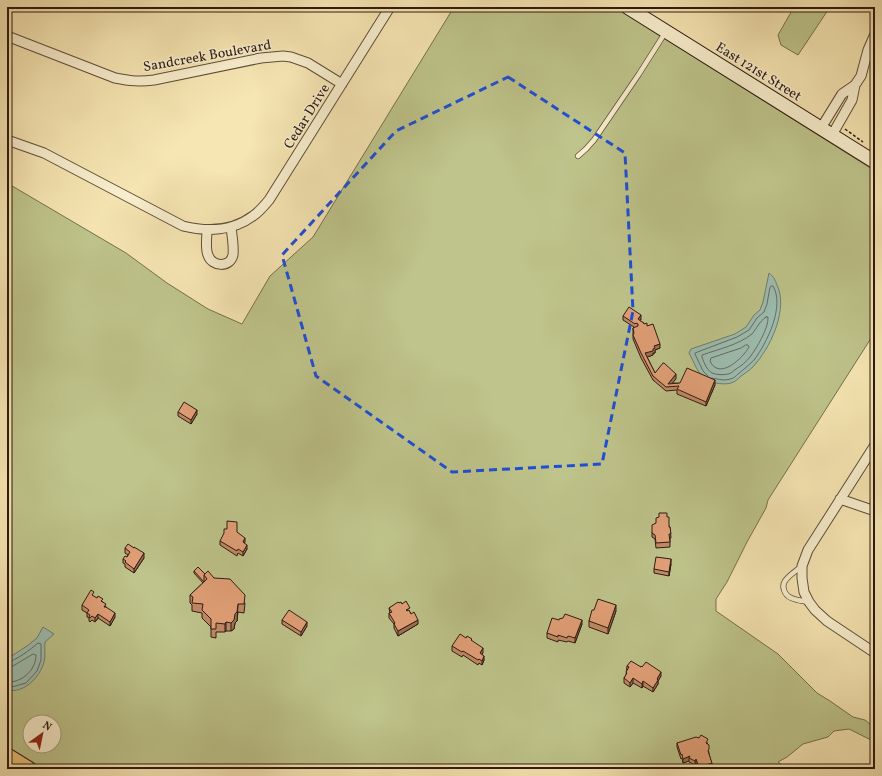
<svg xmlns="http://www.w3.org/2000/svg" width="882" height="776" font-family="Vollkorn,serif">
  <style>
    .green { fill: #bec48b; stroke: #766f4e; fill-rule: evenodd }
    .water { fill: #9dbeb1; stroke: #707c71 }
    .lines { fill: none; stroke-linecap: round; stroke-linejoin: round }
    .shore { stroke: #656c61; stroke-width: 1 }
    .lane-casing { stroke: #5f4d3a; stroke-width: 6 }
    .street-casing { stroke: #5f4d3a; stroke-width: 11 }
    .secondary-casing { stroke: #2d1a11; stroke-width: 15 }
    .primary-casing { stroke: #2d1a11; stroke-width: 17 }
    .path { stroke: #2d1a11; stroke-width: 1.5; stroke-dasharray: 3 2; stroke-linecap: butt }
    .lane { stroke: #f9efce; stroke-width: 4.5 }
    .street { stroke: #f9efce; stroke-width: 9 }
    .secondary { stroke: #f9efce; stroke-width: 13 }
    .primary { stroke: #ebc37a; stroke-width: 15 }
    .wall { fill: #c28a67; stroke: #2d1a11 }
    .shaded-wall { fill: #9e7054; stroke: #2d1a11 }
    .building { fill: #e2a078; stroke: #2d1a11 }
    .marked { fill: none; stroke: #1d4ed8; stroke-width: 3; stroke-dasharray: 8 5; stroke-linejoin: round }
    .labels { text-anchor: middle; stroke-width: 3; stroke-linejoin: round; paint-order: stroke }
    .street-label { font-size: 14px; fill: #2d1a11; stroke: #f9efce }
  </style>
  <rect width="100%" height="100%" fill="#f6e6b3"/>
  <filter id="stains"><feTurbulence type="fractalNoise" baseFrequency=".005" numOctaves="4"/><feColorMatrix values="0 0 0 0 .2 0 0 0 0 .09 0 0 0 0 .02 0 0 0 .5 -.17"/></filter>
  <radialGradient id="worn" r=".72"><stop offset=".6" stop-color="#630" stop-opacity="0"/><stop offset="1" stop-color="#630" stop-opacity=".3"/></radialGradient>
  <!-- green -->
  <path class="green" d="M454,7H615L875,171V332L768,500L766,508L747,542L727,582L716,599V611L778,654L817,693L830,701L853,717L865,720L875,728V742L849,729L834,731L828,737L803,744L787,757L778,762L786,768V769H44L7,746V183L126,253L167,283L208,309L242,324L270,276L313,237ZM30,722H54V746H30Z
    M794,7H830L798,55L781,45L778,35Z"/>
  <!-- water -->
  <path class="water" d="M769,273C774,277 775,280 777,285C788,308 772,344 757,362C753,368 747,372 741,376C738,379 735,382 731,383C726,385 711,383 707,381C698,375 694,362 689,353L691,349L735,334L746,327L754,315L760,310L763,302Z
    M43,627L54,634L45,642C44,649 46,656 44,662C40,677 24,694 7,690V659L27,646L37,638Z"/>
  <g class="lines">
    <!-- shore -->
    <path class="shore" d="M766,317H768C769,328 756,349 750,357C746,362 741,366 736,369C733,371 731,374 728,374C724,375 716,375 712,373C707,370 704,363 702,357V355C719,349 738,345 752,334C757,328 759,322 766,317Z
      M746,345H748L749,347C743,358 719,381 710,361L711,358L741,348Z
      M708,376L703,371L695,354V353L737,337L749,330L757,318L764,312L767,304L770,287L771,286H773C785,306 767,343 754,360C749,365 743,370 738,374C736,376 733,379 730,379C725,381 717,379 712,378
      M7,662C16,661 31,649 38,643L41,644V660L37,671L26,683L12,687H7
      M7,667L13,666L33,654L36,655C36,670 22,683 7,682"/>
    <!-- lane casing -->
    <g class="lane-casing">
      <path id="lane" d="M578,156L586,149L594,140L639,74L665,33
        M802,566C796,571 789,575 785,581C783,584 783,587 784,590C787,600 799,600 808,602"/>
    </g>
    <!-- street casing -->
    <g class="street-casing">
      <path id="street" d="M7,36L115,78C130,81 139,82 154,80L261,58L283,56L291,57L308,63L342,84
        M821,128L842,94L855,85
        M832,135L852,100L855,85L861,76L868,50L875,34
        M7,140L44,153L183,226C207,232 233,231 253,216C259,212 264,206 269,200L390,7
        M207,230C207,238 205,248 208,255C212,267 230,268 233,255C234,246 232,236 231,227
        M875,445L808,550L802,566V578L804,592L809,602L815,610L827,621L875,653
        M840,499L875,511"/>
    </g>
    <!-- secondary casing -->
    <g class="secondary-casing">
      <path id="secondary" d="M627,7L875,162"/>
    </g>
    <!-- primary casing -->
    <g class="primary-casing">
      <path id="primary" d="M7,756L28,769"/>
    </g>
    <!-- path -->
    <path class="path" d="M845,129L863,142"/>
    <!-- lane -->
    <use href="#lane" class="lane"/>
    <!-- street -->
    <use href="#street" class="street"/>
    <!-- secondary -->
    <use href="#secondary" class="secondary"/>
    <!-- primary -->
    <use href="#primary" class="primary"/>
  </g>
  <!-- wall -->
  <path class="wall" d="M623,316L641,319L640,321L647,326L660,348L655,350V353H653V355L647,357L655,373L676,379L672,383L715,385L706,406L677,394V390L666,391L653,380L641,358L633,339V328L634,327L623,320Z
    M178,412L197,414L191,424L178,416Z
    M667,517L669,527H670L671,538H670V547L656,548L655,539L652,537V533L656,523Z
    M237,532L245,542L244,543L247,549L243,556L238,553L237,556L220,545V541Z
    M125,548L144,558L134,573L125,567V564L123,563V559L127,557L128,555L125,553Z
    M671,564L669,576L654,573V569Z
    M194,571L214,578L245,603L244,613L238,612L237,621L235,623L234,629L231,631H226L225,632H216V638L211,637V627L202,618V613L192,611V605L190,603V595L203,583L194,573Z
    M94,596V597L103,602L106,607L115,617L110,626L98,618L95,622L92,620L90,622L89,621V618L87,617V613L82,610V605Z
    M399,603L402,604L410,612L418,624L398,636L394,628V624L389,618V613H390L389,608Z
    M594,610L616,611L608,634L589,627V621Z
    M282,620L307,626L301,636L282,624Z
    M559,620L582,624L575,643L568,641L567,642L558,640V642L547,638V633Z
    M472,641L483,653L482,654L484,660L482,665L479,663L478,665L463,655L462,657L452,651V646Z
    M627,666L641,667L661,676L658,681V684L653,692L643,686L642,688L633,683L630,687L624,683V678L626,675Z
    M677,743H708L707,744L712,767L707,769H698L696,763L695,765L689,762V761L683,763L682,758L681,759L677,747Z"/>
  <!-- shaded-wall -->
  <path class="shaded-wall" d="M641,315V319L638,324V319Z
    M660,344V348L655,350V353H653V355L645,358V353L653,349L654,346Z
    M676,374V379L669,387L668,384Z
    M715,380V385L706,406V402Z
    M197,410V414L191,424V420Z
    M245,538V542L243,546V542Z
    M247,545V549L243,556V552Z
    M144,553V558L134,573V569Z
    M671,559V564L669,576V572Z
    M238,604L237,621L235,623L234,629L231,631V623Z
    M616,605V611L608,634V628Z
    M115,613V617L110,626V622Z
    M98,614V618L95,622V618Z
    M418,620V624L398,636V631Z
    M582,620V624L575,643V638Z
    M226,622V631L225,632V624Z
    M307,622V626L301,636V632Z
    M483,648V653L480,657V653Z
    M484,656V660L482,665V661Z
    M661,672V676L658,681V684L653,692V688L657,679Z
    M633,678V683L630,687V683Z
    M643,681V686L642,688V684Z
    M690,756L689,758V761L683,763V759Z
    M696,759V763L695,765V761Z
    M712,763V767L707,769H699V767Z"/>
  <!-- building -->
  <path class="building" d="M629,307L641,315L638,319L642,322H643L644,324L647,323V326L653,324L660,344L654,346L655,348L653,349V351L645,353L655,373L663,363H664L676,374L668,384L680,383L687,368L715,380L706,402L677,389L679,386L666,387L653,376L641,353L633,335L634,333L633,328L638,326V324L636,323L635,324L623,316Z
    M184,402L197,410L191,420L178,412Z
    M659,513H667V517H669V527H670L671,534H669L670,542L656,543L655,535L652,533V525L656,523V518L659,517Z
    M227,521L237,522V532L245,538L243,542L247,545L243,552L238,549L237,551L220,541L224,533V529H227Z
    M128,544L134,548V547L144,553L134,569L125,562L126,561L123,559L125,556L127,557L130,552L125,548Z
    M656,557L671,559L669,572L654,569Z
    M198,567L205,574L204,575V582L194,571Z
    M208,571L214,578L230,579L245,595L244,604H238L237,612L235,614L234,620L231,623L226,622L225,624L216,623V629H211V619L202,610L203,604L192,603L193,597L190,595L207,579L204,575Z
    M91,590L94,592L92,595L97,598L98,596L103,599L101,601L106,604L104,607H106L115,613L110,622L98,614L95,618L92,616L90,618L89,617L90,615L87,613L89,610L82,605Z
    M598,599L616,605L608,628L589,621L592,610H594Z
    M406,601L410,608L406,610L407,611L409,610L411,614L414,612L418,620L398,631L394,624L395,623L389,613L392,612L389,608L398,602L399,603L401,602L402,604Z
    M289,610L307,622L301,632L282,620Z
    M565,614L582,620L575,638L568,636L567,638L558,635V637L547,633L552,618L559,620V619L563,618Z
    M460,634L466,638L467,636L472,639L471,640L483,648L480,653L484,656L482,661L479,659L478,660L463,651L462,652L452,646Z
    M631,661L641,667V666L642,667L646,662L661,672L657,679L658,680L653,688L643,681L642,684L633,678L630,683L624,678L627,673L626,672L629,667L627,666Z
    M701,735L708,739L706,743L709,745V749L708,751L712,763L699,767L696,759L695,761L689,758L690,756L683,759L682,754L681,755L677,743L696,737L699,738Z"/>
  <!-- marked area -->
  <path class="marked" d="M508,77L625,153L633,311L602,464L452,472L316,376L282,255L396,131Z"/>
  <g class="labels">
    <!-- street labels -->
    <g class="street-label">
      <text transform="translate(207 55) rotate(-10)" y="5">Sandcreek Boulevard</text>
      <text transform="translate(759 71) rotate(32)" y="5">East 121st Street</text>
      <text transform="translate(306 116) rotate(-58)" y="5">Cedar Drive</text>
    </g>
  </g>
  <!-- margin -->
  <rect width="882" height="776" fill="none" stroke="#f6e6b3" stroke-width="24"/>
  <rect x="8" y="8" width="866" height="760" fill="none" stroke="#2d1a11" stroke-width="2"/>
  <rect x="12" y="12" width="858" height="752" fill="none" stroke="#2d1a11"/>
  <!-- north arrow -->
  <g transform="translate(42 734) rotate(33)"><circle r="19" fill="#f9efce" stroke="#a79a82"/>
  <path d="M0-3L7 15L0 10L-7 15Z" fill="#8f2418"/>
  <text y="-6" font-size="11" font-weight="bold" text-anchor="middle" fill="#2d1a11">N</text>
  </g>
  <rect width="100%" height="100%" filter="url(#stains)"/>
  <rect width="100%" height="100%" fill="url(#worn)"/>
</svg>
